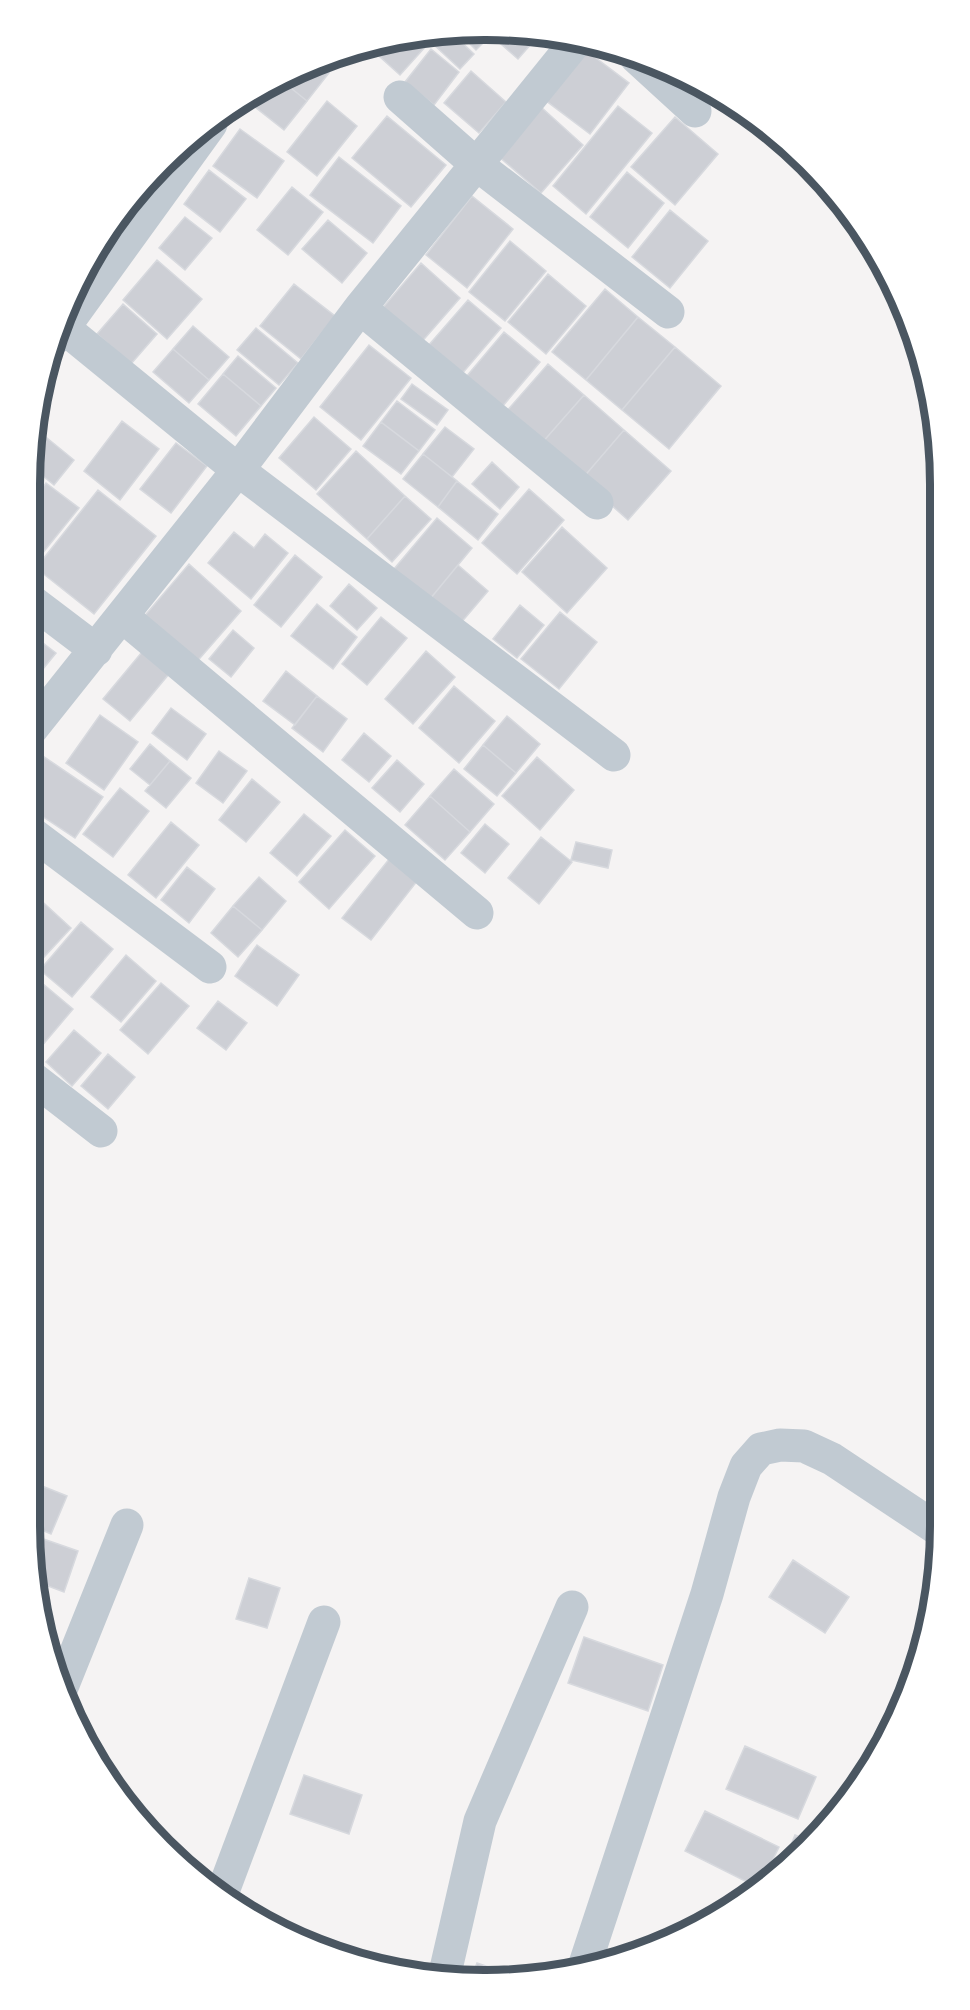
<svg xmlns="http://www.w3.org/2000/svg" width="970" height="2010" font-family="Jost,sans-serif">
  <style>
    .building { fill: #cdcfd5; stroke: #d7d9de; stroke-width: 1.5 }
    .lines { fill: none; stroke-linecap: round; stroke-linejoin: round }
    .minor { stroke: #c1cad2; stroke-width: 33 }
    .rim { fill: none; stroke: #4a5661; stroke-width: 8 }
  </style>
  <rect width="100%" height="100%" fill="#f5f3f3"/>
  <!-- building -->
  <path class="building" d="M485,30L492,34L476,50L459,33Z
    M498,31L539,35L518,59L493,37Z
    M452,33L474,54L460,69L433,44L442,34Z
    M436,35L400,75L369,47L397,39Z
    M431,49L459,72L434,105L405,82Z
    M584,49L629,83L590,134L545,100Z
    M316,63L329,73L307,101L281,80Z
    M659,65L712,95L701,107Z
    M471,71L506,102L479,133L444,103Z
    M281,80L307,101L284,130L255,107L272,86Z
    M327,101L357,126L317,176L287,152Z
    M618,106L652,133L586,214L553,186Z
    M541,107L583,145L541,193L498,156Z
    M387,116L446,165L411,207L352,158Z
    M675,117L718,154L675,205L631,167Z
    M240,129L284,161L257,198L213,166Z
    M339,157L401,206L373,243L310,195Z
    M209,170L246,199L220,232L184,204Z
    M627,172L664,203L628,248L590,217Z
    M292,187L323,212L288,255L257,230Z
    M472,196L513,229L467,288L426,255Z
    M670,210L708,241L670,288L632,257Z
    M185,217L212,238L185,270L159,248Z
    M328,220L367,253L342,283L302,249Z
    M510,241L546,271L505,321L469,292Z
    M157,260L202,299L167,339L123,300Z
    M421,263L460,298L419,345L380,311Z
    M548,274L586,306L546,354L508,322Z
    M294,284L335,316L301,359L260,326Z
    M605,289L638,317L586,380L552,352Z
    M468,300L501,328L461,375L428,346Z
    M123,304L157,334L131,364L97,334Z
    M638,317L675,347L622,410L586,380Z
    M193,326L229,357L209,380L173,349Z
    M256,328L298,363L279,385L237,350Z
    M504,332L540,362L502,407L466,377Z
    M369,345L411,378L361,440L320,407Z
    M675,347L721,386L669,449L622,410Z
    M173,349L209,380L189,403L153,372Z
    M238,356L276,388L261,406L223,374Z
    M548,364L584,395L541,444L505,413Z
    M223,374L261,406L236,436L198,404Z
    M412,384L448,410L437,425L401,399Z
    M584,395L624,430L582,479L541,444Z
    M397,401L435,430L419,451L381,422Z
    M314,417L351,449L316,490L279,458Z
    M122,421L159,449L120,500L84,471Z
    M381,422L419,451L401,474L363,446Z
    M445,427L474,449L452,477L423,454Z
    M36,429L74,460L54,485L32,467Z
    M624,430L671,471L628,520L582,479Z
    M176,443L207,466L171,513L140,489Z
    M356,451L405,496L367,539L317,494Z
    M423,454L457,481L438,507L403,479Z
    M492,462L519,487L500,509L472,484Z
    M457,481L498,514L478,540L438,507Z
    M46,483L79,508L33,565L30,563V503Z
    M529,489L564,520L517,574L482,543Z
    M98,490L156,536L94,614L36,568Z
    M405,496L431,519L392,562L367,539Z
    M437,518L472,548L430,599L394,569Z
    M562,527L607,568L567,613L522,572Z
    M234,532L254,548L265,534L288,553L251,599L208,563Z
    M295,555L322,577L281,627L254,605Z
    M189,564L241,611L194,665L142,619Z
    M458,565L488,591L460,624L430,599Z
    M349,584L377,608L357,630L330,606Z
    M317,604L357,637L333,669L291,636Z
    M520,605L544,625L517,658L493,639Z
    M560,612L597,642L559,689L521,659Z
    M381,617L407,638L367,685L342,664Z
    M233,630L254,648L231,677L209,659Z
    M30,633L56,653L30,685Z
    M426,651L455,677L413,724L385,699Z
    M142,652L169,674L130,721L103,699Z
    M286,671L317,696L295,725L263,701Z
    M454,686L495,721L459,763L419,728Z
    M317,696L347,719L323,752L292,728Z
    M171,708L206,734L187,760L152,733Z
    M100,715L138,742L104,790L66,763Z
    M507,716L540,744L516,773L483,745Z
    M364,733L391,756L369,782L342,760Z
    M150,744L170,761L150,785L130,769Z
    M483,745L516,773L497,796L464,769Z
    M219,751L247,771L223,803L196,783Z
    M37,752L103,797L75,838L30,808V762Z
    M537,757L574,790L540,830L502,796Z
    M397,760L424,784L400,812L372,788Z
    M170,761L191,778L166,808L145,791Z
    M454,769L494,804L470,832L430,796Z
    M252,779L280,802L246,842L219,820Z
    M120,788L149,811L113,857L83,834Z
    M430,796L470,832L445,860L405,825Z
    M304,814L331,836L297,876L270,853Z
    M171,822L199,845L156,898L128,875Z
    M485,824L509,844L485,873L461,853Z
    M345,830L375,856L329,909L299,882Z
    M541,837L572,862L539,904L508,878Z
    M576,842L612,850L608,868L571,860Z
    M390,858L418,880L371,940L342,918Z
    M187,867L215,889L189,923L161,900Z
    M259,877L286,901L262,930L233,906Z
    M34,894L71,928L32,970L30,967V898Z
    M233,906L262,930L238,957L211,933Z
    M81,922L113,949L72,997L40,970Z
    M257,945L299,975L277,1006L235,976Z
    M126,955L156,981L121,1022L91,997Z
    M36,978L73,1009L30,1060V986Z
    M161,983L189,1006L148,1054L120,1030Z
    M218,1001L247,1023L226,1050L197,1028Z
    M74,1030L101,1053L72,1086L46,1062Z
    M108,1054L135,1077L108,1109L81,1086Z
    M32,1482L67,1496L51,1534L30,1525V1486Z
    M32,1535L78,1551L64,1592L40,1583Z
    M793,1560L849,1597L825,1633L769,1597Z
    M249,1578L280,1588L267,1628L236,1619Z
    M584,1637L663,1665L648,1711L568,1683Z
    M745,1746L816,1777L798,1819L726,1789Z
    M304,1775L362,1795L349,1834L290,1814Z
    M705,1811L779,1847L759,1888L685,1851Z
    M795,1835L810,1841L788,1862L785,1860Z
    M477,1963L512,1975L473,1974Z"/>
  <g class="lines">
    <!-- minor -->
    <path class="minor" d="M636,57L695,111
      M400,97L476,164L668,312
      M360,308L597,503
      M64,328L238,470L614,755
      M57,337L211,124
      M30,600L96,650
      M122,616L477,913
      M30,731L238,470L360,308L577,40
      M30,832L210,967
      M30,1076L101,1131
      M62,1687L127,1525
      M222,1894L324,1622
      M585,1964L707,1594L734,1497L746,1466L761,1449L780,1445L804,1446L832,1459L939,1530
      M445,1973L480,1821L572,1607"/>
  </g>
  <!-- crop -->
  <path d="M0 0H970V2010H0ZM484 40H486A444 444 0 0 1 930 484V1526A444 444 0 0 1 486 1970H484A444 444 0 0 1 40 1526V484A444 444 0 0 1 484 40Z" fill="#fff" fill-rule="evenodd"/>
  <path class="rim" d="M484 40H486A444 444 0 0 1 930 484V1526A444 444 0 0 1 486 1970H484A444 444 0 0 1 40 1526V484A444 444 0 0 1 484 40Z"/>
</svg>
